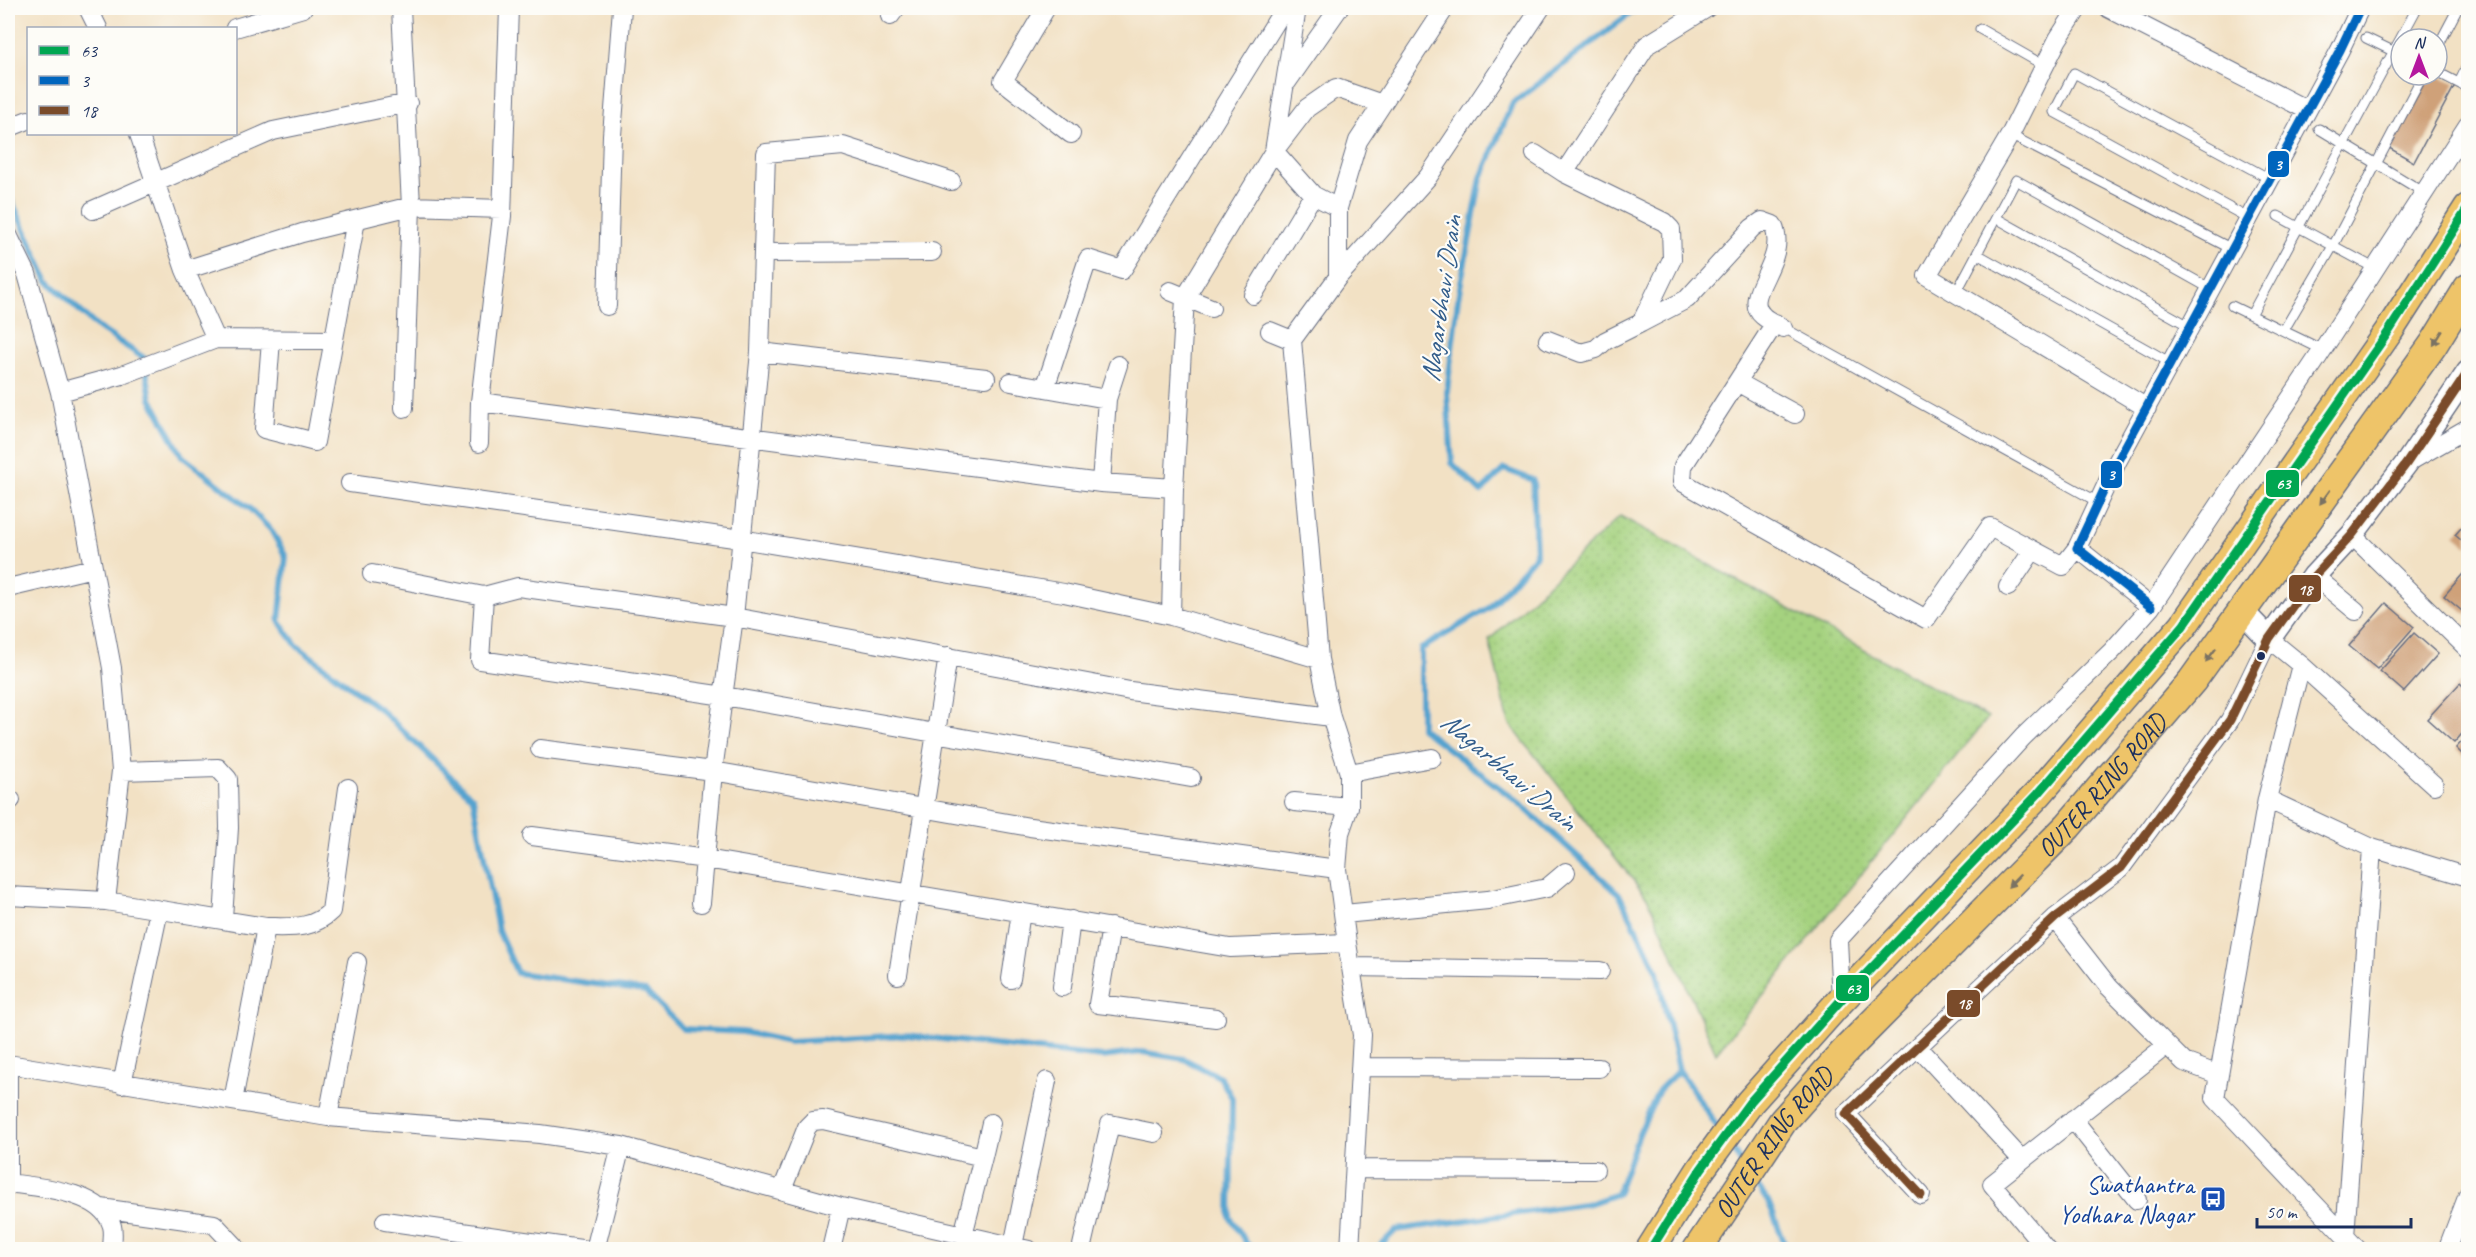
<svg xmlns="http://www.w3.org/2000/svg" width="2476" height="1257" font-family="Caveat,sans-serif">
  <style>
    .grass { fill: url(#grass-dots); stroke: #60806e; stroke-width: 1.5 }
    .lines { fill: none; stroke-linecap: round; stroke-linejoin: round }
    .stream { stroke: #55a3cf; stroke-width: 6 }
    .building { fill: #cfa179 }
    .service-casing { stroke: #666d82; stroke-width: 11 }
    .minor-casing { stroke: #666d82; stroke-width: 20 }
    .tertiary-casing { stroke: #666d82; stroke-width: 25 }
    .trunk-casing { stroke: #666d82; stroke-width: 31 }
    .service { stroke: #fff; stroke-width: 9 }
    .minor { stroke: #fff; stroke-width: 18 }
    .tertiary { stroke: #fff; stroke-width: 22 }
    .trunk { stroke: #eec469; stroke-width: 28 }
    .bus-1-casing { stroke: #fdfcf7; stroke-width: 14 }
    .bus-2-casing { stroke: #fdfcf7; stroke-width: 14 }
    .bus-3-casing { stroke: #fdfcf7; stroke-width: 14 }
    .bus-1 { stroke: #00a651; stroke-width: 9 }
    .bus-2 { stroke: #0065bd; stroke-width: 9 }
    .bus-3 { stroke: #7a4b2a; stroke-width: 9 }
    .oneway { fill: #7a7263 }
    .bus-dot { fill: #1b2f5e; stroke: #fdfcf7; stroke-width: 2 }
    .labels { text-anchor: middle; stroke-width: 4.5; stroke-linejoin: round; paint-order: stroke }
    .street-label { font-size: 26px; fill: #1b2f5e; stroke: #fdfcf7 }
    .transit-label { font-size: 26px; fill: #164399; stroke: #fdfcf7; text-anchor: end }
    .water-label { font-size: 27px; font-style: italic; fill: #325d8b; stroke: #fdfcf7 }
    .line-badge { stroke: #fdfcf7; stroke-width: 2 }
    .badge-label { font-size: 16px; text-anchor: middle; font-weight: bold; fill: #fff }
  </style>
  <defs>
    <pattern id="grass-dots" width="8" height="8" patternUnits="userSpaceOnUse" patternTransform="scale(1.5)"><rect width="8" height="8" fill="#a5d27f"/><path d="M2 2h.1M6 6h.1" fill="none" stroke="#8db570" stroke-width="1.8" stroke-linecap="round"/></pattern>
  </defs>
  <rect width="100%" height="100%" fill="#fdfcf7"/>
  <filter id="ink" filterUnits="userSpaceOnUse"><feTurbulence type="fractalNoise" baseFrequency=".0167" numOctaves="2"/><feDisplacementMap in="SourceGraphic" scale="12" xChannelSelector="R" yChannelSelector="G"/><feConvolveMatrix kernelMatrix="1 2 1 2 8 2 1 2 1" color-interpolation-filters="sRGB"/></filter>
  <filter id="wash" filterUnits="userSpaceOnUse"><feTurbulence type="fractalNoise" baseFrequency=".008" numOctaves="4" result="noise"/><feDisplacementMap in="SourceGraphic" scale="24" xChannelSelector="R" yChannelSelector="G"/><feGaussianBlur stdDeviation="1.35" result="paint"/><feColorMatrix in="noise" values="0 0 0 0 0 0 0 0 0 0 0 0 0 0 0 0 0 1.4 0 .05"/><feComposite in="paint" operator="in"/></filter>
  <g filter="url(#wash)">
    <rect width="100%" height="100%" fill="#f2e1c4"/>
    <!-- grass -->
    <path class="grass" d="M1620,516L1988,718L1716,1053L1648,899L1509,723L1489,640Z"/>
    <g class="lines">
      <!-- stream -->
      <path class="stream" d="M1637,8L1512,104L1481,178L1458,298L1447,392L1452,463L1481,492L1504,469L1533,480L1536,555L1489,608L1421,649V728L1518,802L1619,894L1656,968L1679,1070L1720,1131
        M8,193L48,281L97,327L144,358L151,399L182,456L250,509L271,530L286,557L279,621L297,646L382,711L473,798L498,930L517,973L645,991L683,1029L743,1032L789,1042L906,1035L1102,1057L1142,1052L1184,1059L1220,1077L1232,1098L1230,1217L1247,1244L1255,1250
        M1729,1144L1743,1166
        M1752,1179L1769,1203L1787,1250
        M1376,1250L1396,1230L1591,1203L1617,1194L1639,1134L1659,1090L1679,1070"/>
    </g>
    <g id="blocks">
      <!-- building -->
      <path class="building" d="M2429,75H2437L2456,83L2414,162L2389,148Z
        M2468,520V546L2455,535Z
        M2468,568V616L2444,596Z
        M2386,603L2414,627L2377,669L2349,646Z
        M2414,633L2438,654L2404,692L2380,671Z
        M2460,683L2468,691V727L2454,743L2427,719Z
        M2468,735V760L2456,748Z"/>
    </g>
  </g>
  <g filter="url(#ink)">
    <use href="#blocks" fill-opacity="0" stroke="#666d82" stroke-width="1.5"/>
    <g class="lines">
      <!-- service casing -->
      <g class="service-casing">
        <path id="service" d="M1980,29L2045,66
          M2366,38L2401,55
          M2437,48L2458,8
          M2437,72L2468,88
          M2459,83L2468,64
          M2319,129L2425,193
          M2010,135L2232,249
          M2278,216L2376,269
          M1996,218L2191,327
          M2248,218L2054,112L2074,73L2270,179
          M1977,254L2171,363
          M1956,293L2016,180L2211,289
          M2232,306L2323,350
          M2251,315L2417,8
          M1784,328L2098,502
          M2284,330L2333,246L2423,75"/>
      </g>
      <!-- minor casing -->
      <g class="minor-casing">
        <path id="minor" d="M88,8L98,28
          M401,8L411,206L404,408
          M1046,8L1003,81L1071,134
          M1297,8L1274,151L1313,195L1338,208
          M2078,8L2058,39L2010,135L1927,276L2147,408
          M2108,8L2307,110
          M890,16L896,8
          M235,28L303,8
          M1287,82L1339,8
          M8,128L28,120
          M139,134L185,270L302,233L411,206L502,209
          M1535,154L1564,173
          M93,210L273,131L408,103
          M8,235L27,274L60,392L112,668L121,771L106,901L8,896
          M763,253L932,252
          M185,270L216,339
          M1338,277L1428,177L1541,8
          M1170,291L1211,308
          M1253,295L1313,195
          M607,306L612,135L622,8
          M1641,323L1687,299L1752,228L1762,221L1773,225C1790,261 1739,296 1763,316C1768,321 1777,324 1783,328
          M1775,323L1683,466L1682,482L1926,619L1990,527L2063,566L2077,548
          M1270,331L1292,340
          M271,340L264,429L315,442L356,220
          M1548,340L1581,353L1596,349L1605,341L1641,323L1672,259L1671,229L1664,222L1564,173L1647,45L1707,8
          M760,352L986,378
          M1011,382L1107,399L1101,483L1174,488L1171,616
          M1737,382L1795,414
          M1045,388L1088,259L1122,270L1282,12
          M60,392L122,375L216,339L333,340
          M1107,399L1118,365
          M480,402L1101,483
          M479,443L480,402L502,216L509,8
          M2407,463L2468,428
          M350,483L741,539L1064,593L1171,616L1319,659
          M1174,488L1185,298L1274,151L1307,108L1336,88L1382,104
          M2352,535L2468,649
          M372,574L484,596
          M2314,576L2356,611
          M2008,587L2033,550
          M8,588L93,568
          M2151,607L2077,548L2117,462L2340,50L2360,8
          M2301,665L2434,785
          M540,749L713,771L1030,827L1337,869
          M121,771L218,768L228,779L229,828L223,918
          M1349,773L1432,758
          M1191,778L724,696L480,660L484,596L518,587L734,617L1130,691L1331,717
          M2267,799L2372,848L2468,877
          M8,800H11
          M1294,802L1349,807
          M532,836L706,859L1230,948L1347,943L1362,1035L1350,1250
          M106,901L266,927L233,1101
          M701,903L713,771L734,617L760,352L766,153L843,146L951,181
          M1344,914L1488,900L1547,888L1566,872
          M2055,918L2109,987L2184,1062L2219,1075
          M266,927C291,927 312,930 331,911L348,788
          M1111,927L1098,1004L1216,1018
          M1347,943L1337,869L1340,833L1349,807V773L1331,717L1319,659L1292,340L1338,277V208L1358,141L1445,8
          M1353,967L1600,971
          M898,975L948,656
          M1011,979L1021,912
          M1062,987L1071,920
          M1841,1000L1838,940L2023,737L2112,651L2151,607L2316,360L2468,125
          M1918,1047L2022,1160
          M8,1064L328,1117L540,1134L621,1146L841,1207L1029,1250
          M1361,1067L1599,1068
          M122,1084L159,910
          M328,1117L357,962
          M2073,1119L2137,1200
          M983,1157L991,1123
          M1355,1169L1595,1170
          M8,1183C37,1187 103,1191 112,1226C114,1233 112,1243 112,1250
          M8,1186V1064
          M782,1190L807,1127L813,1121L823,1120L983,1157L963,1235
          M1921,1195L1846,1114L2055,918L2121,868L2230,720L2269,639L2301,665L2267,799L2215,1098L2358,1250
          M101,1208L214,1224L235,1246V1250
          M385,1221L588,1250
          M2345,1237L2372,848
          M1013,1246L1047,1081
          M595,1250L621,1146
          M831,1250L841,1207
          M1081,1250L1110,1124L1154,1133
          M2047,1250L1992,1184L2167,1045
          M2447,1250L2468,1195"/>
      </g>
      <!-- tertiary casing -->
      <g class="tertiary-casing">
        <path id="tertiary" d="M2242,611L2269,639L2314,576L2352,535L2406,464L2468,372"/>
      </g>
      <!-- trunk casing -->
      <g class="trunk-casing">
        <g id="trunk">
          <path d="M1650,1250L1701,1169L1750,1102L1841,1000L2038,794L2183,626L2389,331L2468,208"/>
          <path id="s1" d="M1697,1250L1783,1121L1846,1050L2068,826L2192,681L2433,345L2468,288"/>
        </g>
      </g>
      <!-- service -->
      <use href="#service" class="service"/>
      <!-- minor -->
      <use href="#minor" class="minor"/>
      <!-- tertiary -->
      <use href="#tertiary" class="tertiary"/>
      <!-- trunk -->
      <use href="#trunk" class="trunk"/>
      <!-- bus-1 casing -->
      <g class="bus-1-casing">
        <path id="bus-1" d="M1650,1250L1701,1169L1750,1102L1841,1000L2038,794L2183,626L2389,331L2468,208"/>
      </g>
      <!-- bus-2 casing -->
      <g class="bus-2-casing">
        <path id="bus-2" d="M2151,607L2077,548L2117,462L2340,50L2360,8"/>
      </g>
      <!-- bus-3 casing -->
      <g class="bus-3-casing">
        <path id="bus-3" d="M1921,1195L1846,1114L2055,918L2121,868L2230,720L2269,639L2314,576L2352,535L2406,464L2468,372"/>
      </g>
      <!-- bus-1 -->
      <use href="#bus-1" class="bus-1"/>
      <!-- bus-2 -->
      <use href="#bus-2" class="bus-2"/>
      <!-- bus-3 -->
      <use href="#bus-3" class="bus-3"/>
    </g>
    <!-- one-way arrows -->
    <defs><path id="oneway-solid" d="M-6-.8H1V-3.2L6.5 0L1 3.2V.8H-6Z" transform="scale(1.5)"/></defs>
    <g class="oneway">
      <use href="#oneway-solid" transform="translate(2438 338) rotate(122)"/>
      <use href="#oneway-solid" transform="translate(2325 497) rotate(126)"/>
      <use href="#oneway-solid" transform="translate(2211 655) rotate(127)"/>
      <use href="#oneway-solid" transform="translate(2014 881) rotate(134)"/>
    </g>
  </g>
  <!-- icons -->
  <defs>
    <g id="bus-square" transform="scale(1.35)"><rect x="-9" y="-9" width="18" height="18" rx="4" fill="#1a4fb4" stroke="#fdfcf7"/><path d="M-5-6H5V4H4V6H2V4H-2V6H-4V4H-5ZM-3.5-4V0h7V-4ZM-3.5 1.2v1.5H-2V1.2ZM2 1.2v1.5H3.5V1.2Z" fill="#fff"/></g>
  </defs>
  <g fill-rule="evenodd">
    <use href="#bus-square" x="2213" y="1199"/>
  </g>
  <!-- markers -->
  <circle class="bus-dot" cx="2261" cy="656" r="5"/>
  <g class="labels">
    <!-- street labels -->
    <g class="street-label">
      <text dy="9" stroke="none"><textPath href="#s1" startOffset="618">OUTER RING ROAD</textPath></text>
      <text dy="9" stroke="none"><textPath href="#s1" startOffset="132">OUTER RING ROAD</textPath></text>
    </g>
    <!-- transit labels -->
    <g class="transit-label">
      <text x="2194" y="1193">Swathantra<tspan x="2194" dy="30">Yodhara Nagar</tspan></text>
    </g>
    <!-- water labels -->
    <g class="water-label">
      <text transform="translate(1441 299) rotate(-82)" y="9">Nagarbhavi Drain</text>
      <text transform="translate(1509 771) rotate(40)" y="9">Nagarbhavi Drain</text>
    </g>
  </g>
  <g class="line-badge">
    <rect x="2267" y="150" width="23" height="28" rx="6" fill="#0065bd"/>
    <rect x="2100" y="460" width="23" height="29" rx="6" fill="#0065bd"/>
    <rect x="2265" y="469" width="35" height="29" rx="6" fill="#00a651"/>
    <rect x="2288" y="574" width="34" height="29" rx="6" fill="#7a4b2a"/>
    <rect x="1835" y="974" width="35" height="28" rx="6" fill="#00a651"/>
    <rect x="1946" y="989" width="35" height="29" rx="6" fill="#7a4b2a"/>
  </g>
  <g class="badge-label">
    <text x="2278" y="170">3</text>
    <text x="2111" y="480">3</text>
    <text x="2283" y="489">63</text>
    <text x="2305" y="595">18</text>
    <text x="1853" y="994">63</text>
    <text x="1964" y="1009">18</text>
  </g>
  <!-- margin -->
  <rect width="2476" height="1257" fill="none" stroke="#fdfcf7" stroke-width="30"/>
  <!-- legend -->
  <rect x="27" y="27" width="210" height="108" fill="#fdfcf7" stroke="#a3aaba" stroke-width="1.5"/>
  <rect x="39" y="46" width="30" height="9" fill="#00a651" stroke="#a3aaba" stroke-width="1.5"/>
  <text x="81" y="57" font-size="18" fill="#1b2f5e">63</text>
  <rect x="39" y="76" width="30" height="9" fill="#0065bd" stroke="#a3aaba" stroke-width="1.5"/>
  <text x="81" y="87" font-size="18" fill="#1b2f5e">3</text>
  <rect x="39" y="106" width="30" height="9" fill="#7a4b2a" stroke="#a3aaba" stroke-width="1.5"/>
  <text x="81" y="117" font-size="18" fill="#1b2f5e">18</text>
  <!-- north arrow -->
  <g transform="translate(2419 57)"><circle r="28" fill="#fdfcf7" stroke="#a3aaba" stroke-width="1.5"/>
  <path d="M0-4.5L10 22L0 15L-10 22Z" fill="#b5179e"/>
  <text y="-9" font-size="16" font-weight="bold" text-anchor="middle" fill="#1b2f5e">N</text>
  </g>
  <!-- scale -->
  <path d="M2257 1218v9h154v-9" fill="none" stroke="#1b2f5e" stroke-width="3"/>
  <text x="2266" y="1218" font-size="18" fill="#1b2f5e" stroke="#fdfcf7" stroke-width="4.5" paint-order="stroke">50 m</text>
</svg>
